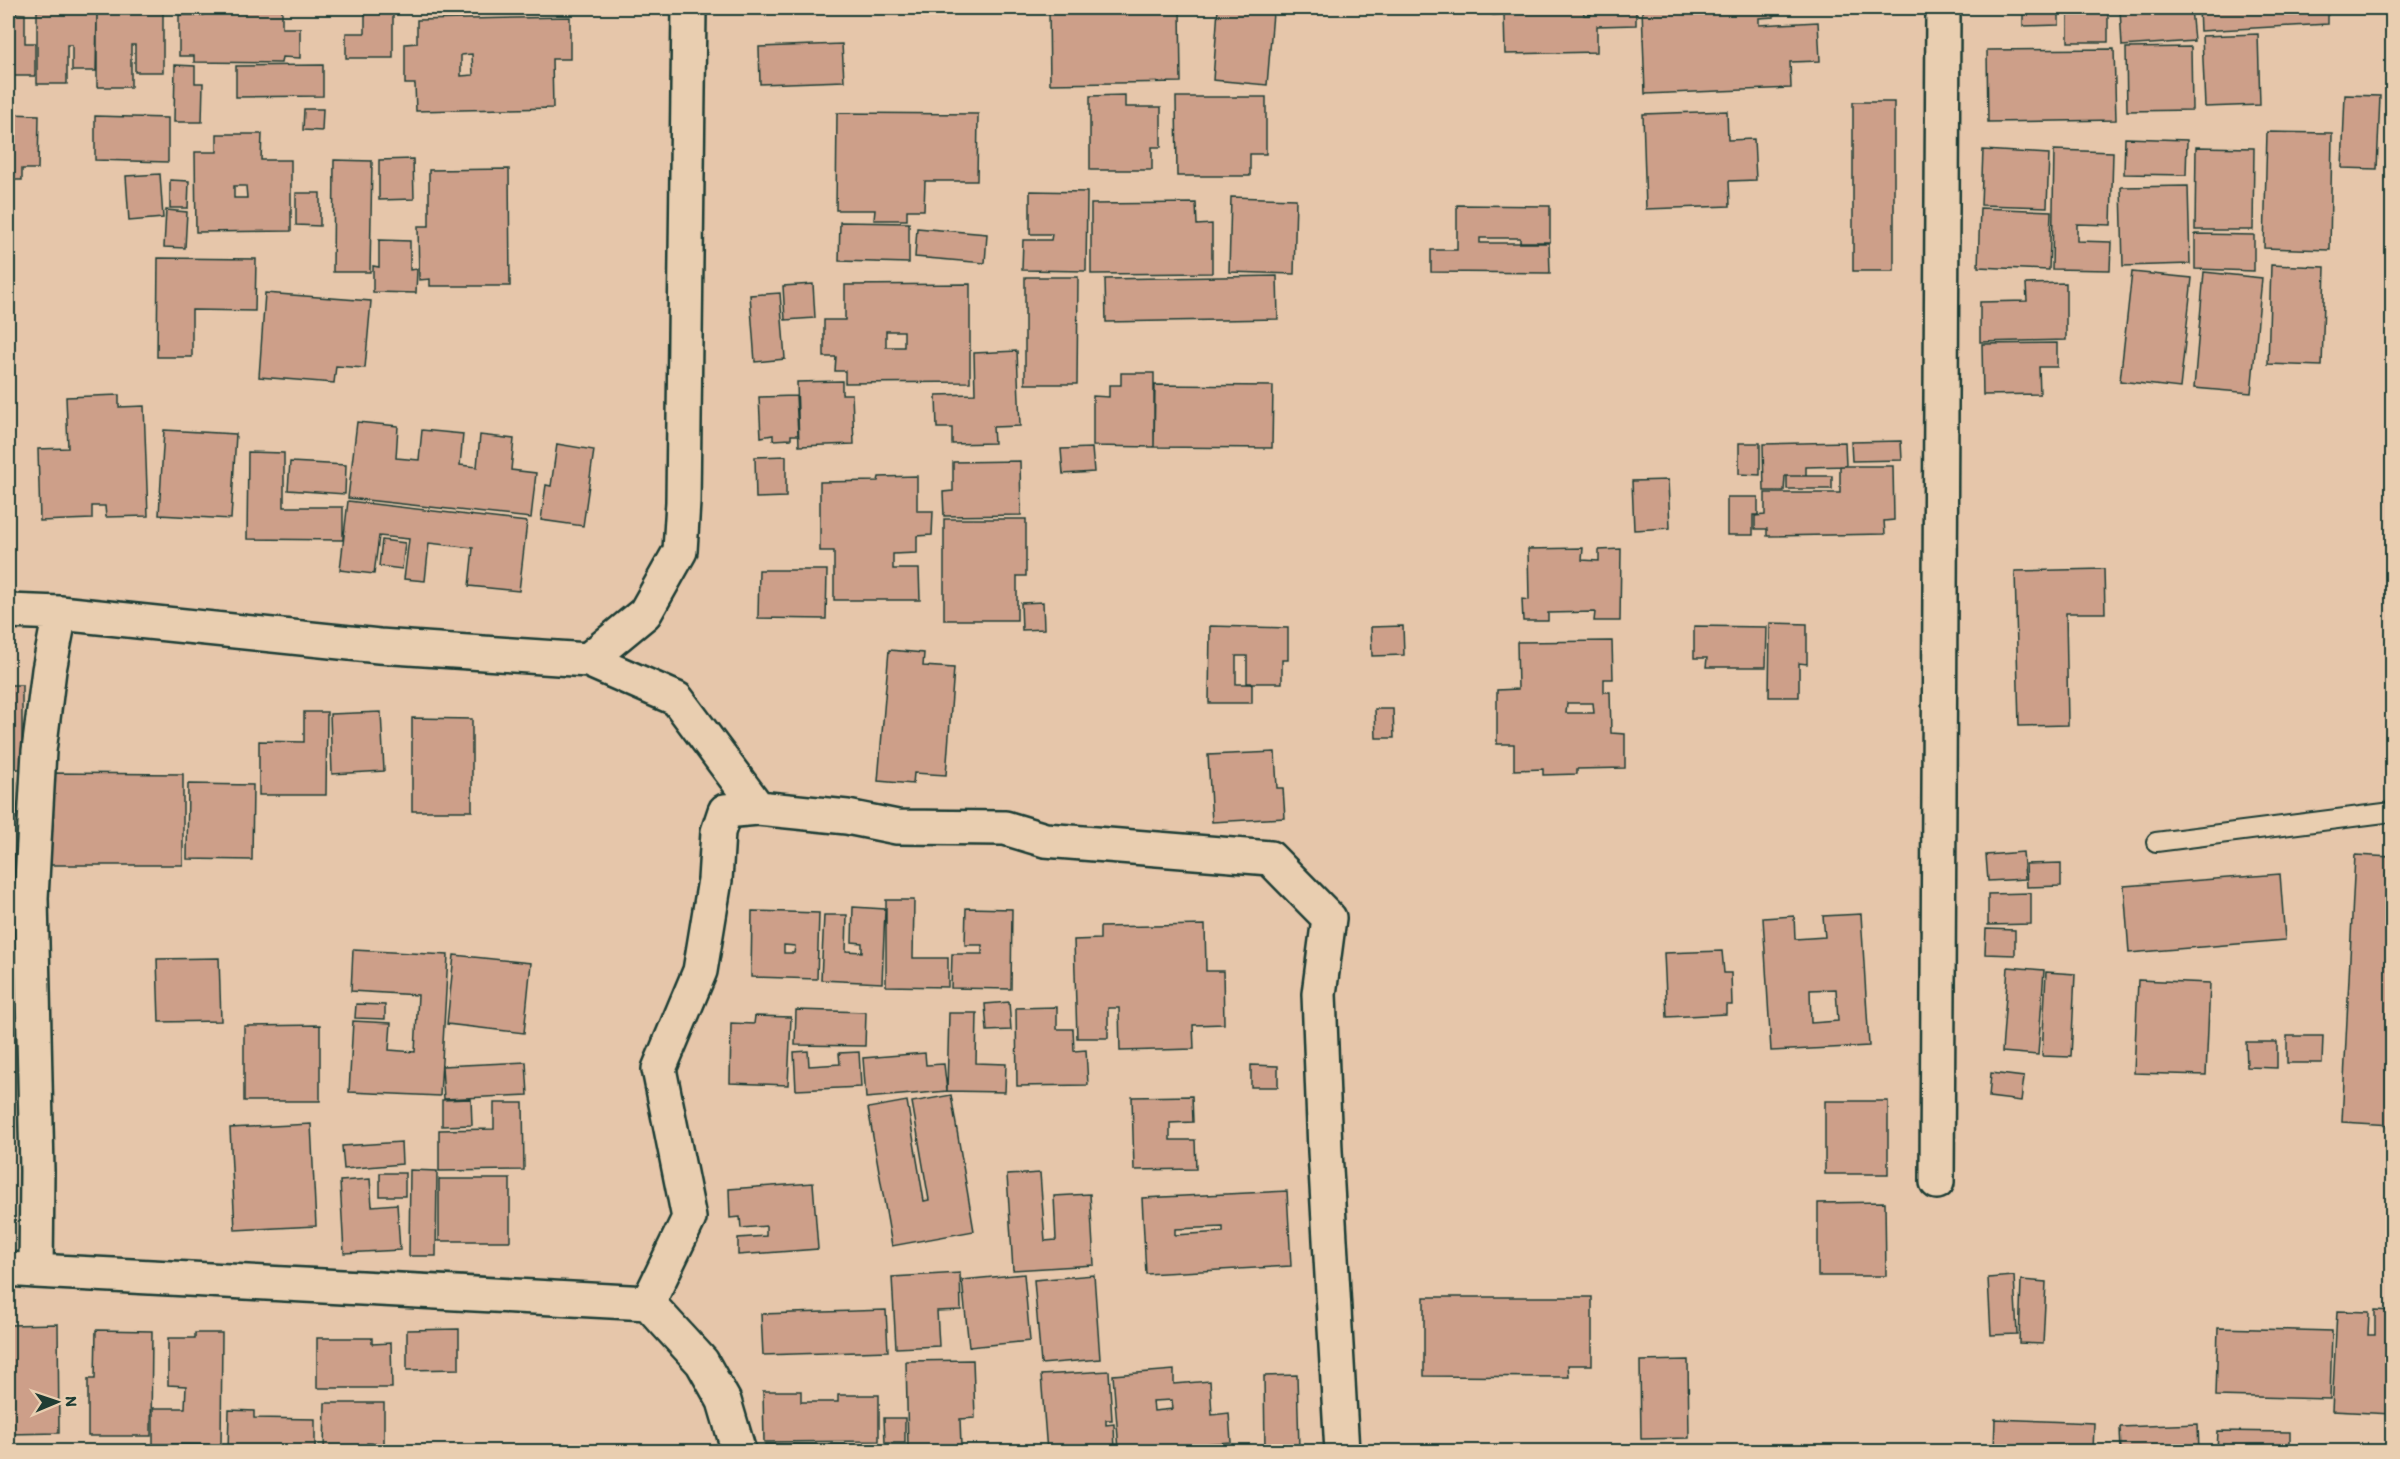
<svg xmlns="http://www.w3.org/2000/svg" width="2400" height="1459" font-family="Itim,sans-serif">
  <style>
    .building { fill: #cd9f89; stroke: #1f3d34; stroke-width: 1.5; fill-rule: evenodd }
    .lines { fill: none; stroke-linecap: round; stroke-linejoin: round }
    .service-casing { stroke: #1f3d34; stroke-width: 22 }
    .minor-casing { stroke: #1f3d34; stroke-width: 38 }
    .service { stroke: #e9ceb0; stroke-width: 18 }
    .minor { stroke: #e9ceb0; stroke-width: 33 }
  </style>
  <rect width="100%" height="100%" fill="#e6c6aa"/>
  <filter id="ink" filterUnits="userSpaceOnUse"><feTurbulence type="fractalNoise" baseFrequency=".0167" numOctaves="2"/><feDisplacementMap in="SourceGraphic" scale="12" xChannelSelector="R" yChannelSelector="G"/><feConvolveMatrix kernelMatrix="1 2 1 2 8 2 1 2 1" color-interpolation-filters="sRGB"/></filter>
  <g filter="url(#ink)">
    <!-- building -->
    <path class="building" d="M204,8H282V28H300V58L282,57L281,63L194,62V56H179V15H204Z
      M365,8H393V58H346V33H365Z
      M1180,8L1181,82L1050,84L1049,9Z
      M1493,8H1583L1584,15H1591V8H1636V25L1597,26V52L1505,54L1504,14L1493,15Z
      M1642,8H1773L1774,17L1759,18V25L1818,22L1820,61L1790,62L1791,88L1645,94Z
      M2023,8H2059V25L2023,26Z
      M2068,8H2108V42H2068Z
      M2120,8H2191L2194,41L2122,46Z
      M2199,8H2328V24L2200,31Z
      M1218,9L1273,13L1267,85L1213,80Z
      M37,11H97L96,71H72V45H67V84H37Z
      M97,12H163V72H135V45H131V87H97Z
      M8,13L25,14V43H35V76H8Z
      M570,17V59H552L553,108L416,111L415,84H405V44L417,43V20ZM472,54L473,75L461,76V55Z
      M2258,34L2260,105L2205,107L2202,36Z
      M842,44L844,81L760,84L759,47Z
      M2191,47L2192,110L2127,111L2126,48Z
      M2114,49L2116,120L1988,122L1987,50Z
      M175,65L195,66V83H203L202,122H174Z
      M323,65V96L236,97V66Z
      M1125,95V107H1161V147H1152V170H1090V96Z
      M2345,95L2380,96L2377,169L2342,168Z
      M1176,97H1266V154H1250V176H1177Z
      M1853,102H1894V271H1853Z
      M304,109H323L322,131L303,130Z
      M1727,111L1728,140L1754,139L1756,180L1729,181L1730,206L1646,209L1643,114Z
      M837,113L978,114L977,181H925L924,210H907V220H874L875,210H836Z
      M8,114L39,115L38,169H22V180H13L12,200L8,199Z
      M95,116L168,118V162L95,160Z
      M2267,132L2332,133L2330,250L2264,248Z
      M217,134H262L261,160H291V231L196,232L195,152H217ZM234,186H246L247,198H234Z
      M2125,138L2187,140L2186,175L2124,174Z
      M2196,147L2254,148L2253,230H2195Z
      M1983,150L2049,154L2047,207L1981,205Z
      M2054,150L2113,152L2111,225L2077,224V241L2111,242L2110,270L2052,269Z
      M413,159L414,199L379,200V160Z
      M334,160L372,161L370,272H333Z
      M509,169L510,286H430V279L419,280L418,226H429V170Z
      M160,174L163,218L129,221L126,176Z
      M170,180L189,181L188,208H170Z
      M2188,186L2190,264L2123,266L2121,187Z
      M1030,191L1087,192L1086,271L1022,270L1023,240H1051L1052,234H1030Z
      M296,193H320V226L296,225Z
      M1231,197L1296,199L1294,274L1229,272Z
      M1196,203L1197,225L1212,224V273L1091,274V204Z
      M1457,205L1550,206V242H1520V238H1480V243H1549L1550,273L1431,272V250H1457Z
      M1980,208L2051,211L2049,270L1978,267Z
      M166,210L187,212L185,248L164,247Z
      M840,222L909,223V263L839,261Z
      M917,228L987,234L985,263L915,257Z
      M2195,234L2254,235V271L2195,269Z
      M379,240L410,241V270L417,269L416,293L373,292V266L379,267Z
      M158,258L256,259L255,311L192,310V357H157Z
      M2271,265L2325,267L2322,366L2268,364Z
      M2132,272L2192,278L2180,388L2120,381Z
      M2204,272L2262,278L2251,393L2194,388Z
      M1277,276L1278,319L1106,322L1105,279Z
      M1025,277H1078L1077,384H1025Z
      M2066,283V340L1980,342V302L2027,301L2026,284Z
      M813,284L815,318L785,320L783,286Z
      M970,284V382L845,383V371H835L836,357H824V320H845V285ZM886,331H904V347H886Z
      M265,293L371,301L365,368L336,366L334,383L259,377Z
      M780,293L785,359L755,362L750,295Z
      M2057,343V367H2039L2040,394L1983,395L1982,344Z
      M1017,351L1020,426L993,427L994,443L952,444V428H937L936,395L975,394L974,353Z
      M1121,373H1154V447L1093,446V396L1109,397V385H1121Z
      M842,381V394H852L854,444L799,446L797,382Z
      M1155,385L1273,386L1272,448L1154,447Z
      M119,395V407L144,406L148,516L106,517L105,506H92V519L40,521L38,449L68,448L66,397Z
      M796,396L798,435H791V439L773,440V435L761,437L759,397Z
      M357,422L398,426L396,458L419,460L422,430L463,434L460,465L477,467L480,435L514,439L511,470L536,473L531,518L348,498Z
      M164,430L236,434L231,519L159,515Z
      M1901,441L1902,460L1852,461L1851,442Z
      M1845,442L1846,466L1806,467V476H1785L1784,491H1764L1763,444Z
      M1739,443H1760V475L1739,474Z
      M557,444L594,450L583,526L541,520L546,485L551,486Z
      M1092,448L1094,472L1063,474L1061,449Z
      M248,452L284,453V507H343V540L247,539Z
      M786,456V497L756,498L755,457Z
      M1020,461L1021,515L944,516L943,492L953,491V462Z
      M290,462L346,465L345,494L288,490Z
      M1840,466H1893L1894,520L1884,521L1885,534L1767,536V529H1755V516L1765,515V493H1840Z
      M917,476V511H933L932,535L917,536V553L893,554V569H919L920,600H834V551H820V482L878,481L879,477Z
      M1787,476H1832V489H1787Z
      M1668,480L1670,528L1634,530L1632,481Z
      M1727,497H1758V515H1753V535H1727Z
      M348,501L527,522L519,591L469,586L473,548L429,543L425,581L404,579L409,539L379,536L374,574L340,570Z
      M944,519H1026V576H1017V620H944Z
      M382,540L405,543L402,569L379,566Z
      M1583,548L1582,560L1599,561V550L1621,549L1620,621H1594L1595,612L1548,613V621H1523L1522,599L1529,600L1528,549Z
      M2104,569L2105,613H2066L2068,725L2019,726L2015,571Z
      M759,570H827L826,619L758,618Z
      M1043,602L1044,629L1022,630L1021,603Z
      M1770,623L1807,624V664L1799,663V697H1769Z
      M1210,626L1288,628V660H1282V683H1247V656H1236V684H1252V703H1209Z
      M1403,626L1404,655L1372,656L1371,627Z
      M1694,626L1767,627L1766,667H1706L1707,658H1694Z
      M1612,641L1613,679H1604V692H1610L1611,733L1625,734V768L1577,769V774L1543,775V769L1514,770V744H1497V690L1518,689L1517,642ZM1567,703H1593L1594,713H1566Z
      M889,650L924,653L923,666L954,668L946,775L914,773L913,784L878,781Z
      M8,685H22V769H8Z
      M1375,709H1393L1394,738H1376Z
      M304,712H327L326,795H259V741L304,742Z
      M381,712L384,771L332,774L330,714Z
      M412,718L472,719V811H412Z
      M1275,752L1277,788H1283L1285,818L1212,822L1208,755Z
      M44,773L183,774V865H44Z
      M8,782H16V819H8Z
      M188,784L253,785L252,860L187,859Z
      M2023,852L2025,879L1988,881L1986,855Z
      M2355,855L2392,857V1125L2342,1122Z
      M2061,863V886L2027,887L2026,864Z
      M2280,874L2285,940L2129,953L2124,886Z
      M2031,893V924L1988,925V894Z
      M886,900H914L913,958H948V987L886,986Z
      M853,907L885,909L882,983L821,980L824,915H847L846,951L862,952V943L852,942Z
      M966,908L1012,909L1011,989L951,988L952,954H982V945H965Z
      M752,911L819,913L817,979L751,977ZM784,945L795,946L794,953H784Z
      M1861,914L1869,1046L1771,1051L1763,918L1794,916L1795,939L1825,937L1823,916ZM1836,989L1838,1021L1811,1023L1810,990Z
      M1205,925L1206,971H1223L1224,1024L1193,1025L1194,1049L1120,1051L1119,1008H1108V1038H1077L1074,940L1100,939V927Z
      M1986,929L2015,930V955L1985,954Z
      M353,950L448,955L440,1096L349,1092L353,1021L391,1023L389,1050L415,1052L418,995L351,991Z
      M1722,951L1724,973H1731L1732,1005H1726V1014L1667,1017L1664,953Z
      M454,955L531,963L524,1033L447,1024Z
      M219,958L221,1021L159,1022L157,959Z
      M2008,967L2044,970L2038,1055L2002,1052Z
      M2046,972L2075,974L2071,1057L2042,1056Z
      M2138,980L2210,983L2206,1075L2134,1073Z
      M1009,1002L1011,1030L987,1031L985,1004Z
      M356,1004L385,1005V1019L355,1018Z
      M1057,1007V1029H1073L1074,1051L1086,1050L1088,1085L1017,1086L1016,1008Z
      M796,1010L866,1012L865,1046L795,1045Z
      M949,1013H977L976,1063L1006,1064L1005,1092L947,1091Z
      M755,1016L791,1017L788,1085L730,1083L731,1023L754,1024Z
      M320,1025V1101H244V1026Z
      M2287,1036H2323L2322,1063H2287Z
      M2246,1042H2277V1068L2247,1067Z
      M808,1051L809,1066L840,1064L839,1053L859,1052L861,1087L796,1090L794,1052Z
      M925,1053L926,1065L944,1064L947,1091L866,1098L863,1058Z
      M526,1062L528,1095L444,1099L442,1066Z
      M1251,1065L1278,1066V1087H1251Z
      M1991,1073L2024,1077L2021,1101L1989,1097Z
      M951,1095L974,1231L892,1246L868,1108L907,1101L924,1201L929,1200L912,1102Z
      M1192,1096L1193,1122L1170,1123V1140H1195L1196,1169L1134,1170L1132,1097Z
      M471,1099L472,1125L442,1126V1100Z
      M1825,1101H1888V1174H1825Z
      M494,1103H523L524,1170L439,1171V1130L494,1129Z
      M311,1124L316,1226L235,1230L230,1128Z
      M401,1142L402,1164L344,1169L342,1146Z
      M410,1170L437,1171L436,1256H409Z
      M380,1173H405V1196H380Z
      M1040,1173L1045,1241L1056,1240L1054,1196L1090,1194L1094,1265L1013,1270L1007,1175Z
      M370,1179L372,1206L397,1204L400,1250L344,1253L340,1181Z
      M439,1179H510V1241H439Z
      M813,1183L818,1249L738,1255V1238L766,1236V1226L741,1228L740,1217L730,1218L729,1189Z
      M1287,1191L1291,1266L1146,1274L1142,1198ZM1223,1227V1232L1175,1235V1229Z
      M1885,1202L1886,1276H1818V1203Z
      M960,1273L961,1310L937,1311L939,1346L896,1348L892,1277Z
      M1024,1274L1030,1341L969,1347L962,1280Z
      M1094,1275L1100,1359L1041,1364L1034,1280Z
      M2014,1276L2017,1334L1991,1335L1988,1278Z
      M2021,1280L2046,1282L2043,1344L2019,1343Z
      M1424,1297H1592V1365H1568L1569,1377L1424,1376Z
      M886,1310L888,1351L763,1355L761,1314Z
      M2375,1310L2392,1311V1414L2332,1411L2337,1311L2369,1312L2368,1335H2375Z
      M58,1324L59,1433L8,1434V1325Z
      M2218,1328L2332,1331L2330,1399L2216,1396Z
      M459,1329V1369L407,1370V1330Z
      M96,1330L152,1331L151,1436H88V1379H95Z
      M195,1333H222L221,1445L153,1444V1408H185L186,1386L168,1385V1338H195Z
      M317,1338H372V1344L391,1343L392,1388H317Z
      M973,1360L975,1418L960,1419L961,1446L908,1447L906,1361Z
      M1688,1360L1689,1438L1641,1439L1640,1361Z
      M1174,1370V1384L1210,1381L1212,1415L1229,1413L1231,1442L1119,1450L1113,1375ZM1172,1400L1173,1409L1154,1411L1153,1401Z
      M1109,1371L1112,1420H1106V1425L1114,1424L1115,1452H1047L1041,1375Z
      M1297,1375L1299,1449L1265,1450L1264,1376Z
      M763,1391H801V1402H838V1395H879V1441L764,1442Z
      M325,1403H384V1444L367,1443V1452H324Z
      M229,1410L254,1411V1418L315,1419V1452H228Z
      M884,1418H905V1443H885Z
      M1995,1419L2094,1423L2093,1452H1994Z
      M2198,1424L2199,1452H2121L2120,1427Z
      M2218,1431L2290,1432V1452H2217Z
      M765,1444L866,1445V1452H765Z"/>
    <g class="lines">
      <!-- service casing -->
      <g class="service-casing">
        <path id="service" d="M2156,842L2392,812"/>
      </g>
      <!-- minor casing -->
      <g class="minor-casing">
        <path id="minor" d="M8,611L60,613L379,646L588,660L677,699L758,808L847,817L897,827L1005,828L1045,840L1270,858L1329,918L1319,994L1325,1151L1342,1452
          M588,660L645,613L680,551L683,502L689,8
          M1937,1182L1943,8
          M8,1269L36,1271L37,1171L31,898L39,751L49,670L60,613
          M36,1271L648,1303
          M739,1452L724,1401L702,1362L648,1303L689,1218L659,1069L700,971L715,880L718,832L725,811L758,808"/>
      </g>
      <!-- service -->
      <use href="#service" class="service"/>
      <!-- minor -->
      <use href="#minor" class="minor"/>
    </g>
  </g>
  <!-- margin -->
  <rect width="2400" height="1459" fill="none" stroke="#e9ceb0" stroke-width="30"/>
  <rect x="15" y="15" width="2370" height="1429" fill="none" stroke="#1f3d34" stroke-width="2" filter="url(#ink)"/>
  <!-- north arrow -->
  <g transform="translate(57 1402) rotate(88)" stroke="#e9ceb0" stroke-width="4.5" paint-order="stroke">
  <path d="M0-4.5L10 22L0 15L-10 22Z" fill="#1f3d34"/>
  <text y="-9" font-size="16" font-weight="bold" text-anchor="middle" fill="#1f3d34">N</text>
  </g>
</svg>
